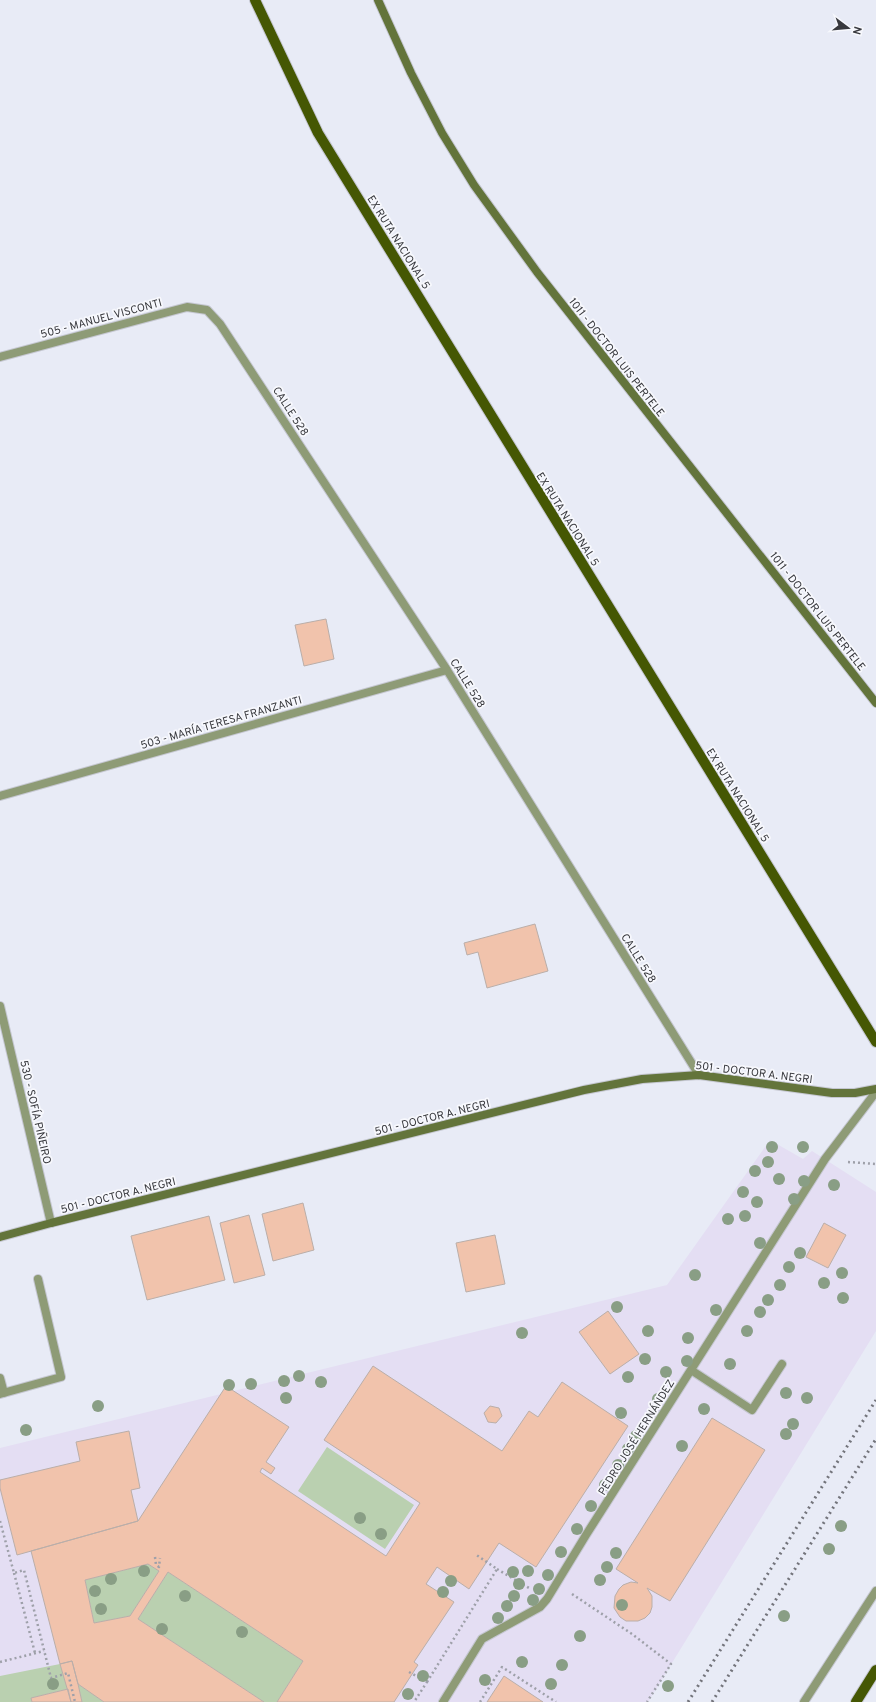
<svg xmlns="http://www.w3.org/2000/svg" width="876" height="1702" font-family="Overpass,sans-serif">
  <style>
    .education { fill: #e4def3 }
    .green { fill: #bad0b0 }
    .building { fill: #f1c3ac; stroke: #baaea9; fill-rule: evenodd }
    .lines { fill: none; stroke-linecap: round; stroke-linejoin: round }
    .lane-casing { stroke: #c5c7d1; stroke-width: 10 }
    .street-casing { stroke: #c5c7d1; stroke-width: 10 }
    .secondary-casing { stroke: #c5c7d1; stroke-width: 10 }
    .primary-casing { stroke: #c5c7d1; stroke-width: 12 }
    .path { stroke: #9ea0a9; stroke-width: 2.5; stroke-dasharray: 2 3; stroke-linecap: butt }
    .lane { stroke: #8e9b76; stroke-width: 8 }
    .street { stroke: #8e9b76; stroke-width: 8 }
    .secondary { stroke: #63743b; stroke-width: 8 }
    .primary { stroke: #455703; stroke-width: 10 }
    .rail { stroke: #73747b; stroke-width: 3; stroke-dasharray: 2 4; stroke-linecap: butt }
    .tree { fill: #899e85 }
    .labels { text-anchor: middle; stroke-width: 3.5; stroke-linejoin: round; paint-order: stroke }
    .street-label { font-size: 11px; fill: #38393e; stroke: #f7f8fd }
  </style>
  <rect width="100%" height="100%" fill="#e8ebf6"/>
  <!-- education -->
  <path class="education" d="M770,1140L803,1159L812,1151L876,1192V1331L648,1702H0V1448L667,1285Z"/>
  <!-- green -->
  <path class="green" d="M327,1447L414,1505L385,1549L298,1491Z
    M148,1564L159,1571L130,1616L94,1623L85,1580Z
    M168,1572L303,1661L277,1702H264L138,1619Z
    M60,1664L68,1689L31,1698L32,1702H0V1676Z
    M78,1684L104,1702H82Z"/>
  <!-- building -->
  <path class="building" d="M326,619L334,659L304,666L295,625Z
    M535,924L548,971L487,988L478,952L467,955L464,943Z
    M303,1203L314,1250L273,1261L262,1214Z
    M249,1215L265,1275L234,1283L220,1223Z
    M209,1216L225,1280L147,1300L131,1236Z
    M824,1223L846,1235L828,1268L806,1257Z
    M495,1235L505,1284L466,1292L456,1243Z
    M608,1311L639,1354L610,1374L579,1332Z
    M373,1366L502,1451L529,1411L538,1417L562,1382L628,1426L536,1567L499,1543L469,1589L437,1567L426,1584L454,1602L414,1662L418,1665L394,1702H277L303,1661L168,1572L138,1619L264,1702H104L78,1684L72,1661L60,1664L31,1551L138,1521L226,1386L289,1427L266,1462L275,1468L271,1474L262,1468L260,1472L386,1556L420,1503L324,1440ZM148,1564L159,1571L130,1616L94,1623L85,1580Z
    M490,1406L499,1408L502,1416L496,1423L488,1422L484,1413Z
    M712,1418L765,1450L670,1601L647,1588L652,1596V1607L650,1613L645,1618L638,1621H626L620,1617L614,1608L615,1596L619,1589L623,1585L631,1582L638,1583L616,1569Z
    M129,1431L140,1488L131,1490L138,1521L17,1555L0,1488V1480L80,1461L76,1442Z
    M72,1661L78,1684L82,1702H71L60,1664Z
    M504,1676L543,1702H487Z
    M68,1689L71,1702H32L31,1698Z"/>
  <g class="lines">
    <!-- lane casing -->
    <g class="lane-casing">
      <path id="lane" d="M691,1370L752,1410L782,1364
        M0,1378L4,1393
        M0,1394L61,1377L38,1279
        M443,1702L482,1639L540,1607L547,1599L586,1535L825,1159L876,1092
        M804,1702L876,1591"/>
    </g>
    <!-- street casing -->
    <g class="street-casing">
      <path id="street" d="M0,357L187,307L207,310L220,324L447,670L699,1075
        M0,796L447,670
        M0,1006L51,1223"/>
    </g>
    <!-- secondary casing -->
    <g class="secondary-casing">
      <path id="secondary" d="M378,0L411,73L442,133L474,185L537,272L876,703
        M0,1237L51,1223L584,1090L642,1079L699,1075L832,1093H855L876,1089"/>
    </g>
    <!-- primary casing -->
    <g class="primary-casing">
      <path id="primary" d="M255,0L318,133L876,1042
        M856,1702L876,1670"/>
    </g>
    <!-- path -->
    <path class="path" d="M848,1162L876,1164
      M0,1521L14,1573L24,1570L51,1678L68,1673L75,1702
      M155,1557L156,1565L159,1567L160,1558
      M497,1569L529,1588
      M14,1573L35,1653
      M572,1594L632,1634L671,1664L647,1702
      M0,1662L44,1651
      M409,1672L427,1682L414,1702
      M427,1682L497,1569L475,1554
      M480,1702L502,1667L556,1702"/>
    <!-- lane -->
    <use href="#lane" class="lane"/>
    <!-- street -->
    <use href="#street" class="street"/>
    <!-- secondary -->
    <use href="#secondary" class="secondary"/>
    <!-- primary -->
    <use href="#primary" class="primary"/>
    <!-- rail -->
    <path class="rail" d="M688,1702L876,1400
      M712,1702L876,1439"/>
  </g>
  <!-- trees -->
  <g class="tree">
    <circle cx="772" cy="1147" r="6"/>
    <circle cx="803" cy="1147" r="6"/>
    <circle cx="768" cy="1162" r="6"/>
    <circle cx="755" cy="1171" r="6"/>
    <circle cx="779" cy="1179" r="6"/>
    <circle cx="804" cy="1181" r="6"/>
    <circle cx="834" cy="1185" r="6"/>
    <circle cx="743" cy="1192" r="6"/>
    <circle cx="794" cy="1199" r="6"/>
    <circle cx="757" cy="1202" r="6"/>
    <circle cx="745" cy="1216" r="6"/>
    <circle cx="728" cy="1219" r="6"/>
    <circle cx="760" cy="1243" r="6"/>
    <circle cx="800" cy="1253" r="6"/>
    <circle cx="789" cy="1267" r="6"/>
    <circle cx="842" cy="1273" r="6"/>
    <circle cx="695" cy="1275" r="6"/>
    <circle cx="824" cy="1283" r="6"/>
    <circle cx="780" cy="1285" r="6"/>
    <circle cx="843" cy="1298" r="6"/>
    <circle cx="768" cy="1300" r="6"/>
    <circle cx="617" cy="1307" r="6"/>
    <circle cx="716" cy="1310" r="6"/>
    <circle cx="760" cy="1312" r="6"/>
    <circle cx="648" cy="1331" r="6"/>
    <circle cx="747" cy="1331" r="6"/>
    <circle cx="522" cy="1333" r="6"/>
    <circle cx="688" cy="1338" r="6"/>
    <circle cx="645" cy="1359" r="6"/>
    <circle cx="687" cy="1361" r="6"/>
    <circle cx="730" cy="1364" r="6"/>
    <circle cx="666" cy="1372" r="6"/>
    <circle cx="299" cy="1376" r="6"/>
    <circle cx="628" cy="1377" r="6"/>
    <circle cx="284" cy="1381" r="6"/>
    <circle cx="321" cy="1382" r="6"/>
    <circle cx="251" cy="1384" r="6"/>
    <circle cx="229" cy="1385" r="6"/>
    <circle cx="786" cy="1393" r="6"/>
    <circle cx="286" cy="1398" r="6"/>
    <circle cx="807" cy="1398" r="6"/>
    <circle cx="658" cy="1399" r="6"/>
    <circle cx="98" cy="1406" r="6"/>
    <circle cx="704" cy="1409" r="6"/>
    <circle cx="621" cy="1413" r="6"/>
    <circle cx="793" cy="1424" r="6"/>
    <circle cx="26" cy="1430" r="6"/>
    <circle cx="786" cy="1434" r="6"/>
    <circle cx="636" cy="1436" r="6"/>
    <circle cx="682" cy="1446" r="6"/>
    <circle cx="628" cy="1449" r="6"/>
    <circle cx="618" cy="1465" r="6"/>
    <circle cx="605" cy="1485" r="6"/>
    <circle cx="591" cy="1506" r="6"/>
    <circle cx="360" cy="1518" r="6"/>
    <circle cx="841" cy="1526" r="6"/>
    <circle cx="577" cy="1529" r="6"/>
    <circle cx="381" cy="1534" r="6"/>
    <circle cx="829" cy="1549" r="6"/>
    <circle cx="561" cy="1552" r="6"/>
    <circle cx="616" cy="1553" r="6"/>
    <circle cx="607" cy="1567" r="6"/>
    <circle cx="144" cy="1571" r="6"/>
    <circle cx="528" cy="1571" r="6"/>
    <circle cx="513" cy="1572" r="6"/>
    <circle cx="548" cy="1575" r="6"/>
    <circle cx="111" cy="1579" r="6"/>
    <circle cx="600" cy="1580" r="6"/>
    <circle cx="451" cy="1581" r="6"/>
    <circle cx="519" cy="1584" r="6"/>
    <circle cx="539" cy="1589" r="6"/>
    <circle cx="95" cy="1591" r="6"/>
    <circle cx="443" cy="1592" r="6"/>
    <circle cx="185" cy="1596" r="6"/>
    <circle cx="514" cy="1596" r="6"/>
    <circle cx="533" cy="1600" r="6"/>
    <circle cx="622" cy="1605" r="6"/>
    <circle cx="507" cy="1606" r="6"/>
    <circle cx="101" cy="1609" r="6"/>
    <circle cx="784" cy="1616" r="6"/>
    <circle cx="498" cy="1618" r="6"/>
    <circle cx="162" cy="1629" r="6"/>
    <circle cx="242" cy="1632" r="6"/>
    <circle cx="580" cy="1636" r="6"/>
    <circle cx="522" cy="1662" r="6"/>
    <circle cx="562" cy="1665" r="6"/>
    <circle cx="423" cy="1676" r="6"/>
    <circle cx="485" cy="1680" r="6"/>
    <circle cx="53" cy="1684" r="6"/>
    <circle cx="551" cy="1684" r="6"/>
    <circle cx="668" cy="1686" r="6"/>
    <circle cx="408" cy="1694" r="6"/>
  </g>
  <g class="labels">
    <!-- street labels -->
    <g class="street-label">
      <text transform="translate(399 242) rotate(58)" y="4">EX RUTA NACIONAL 5</text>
      <text transform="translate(101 318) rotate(-15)" y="4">505 - MANUEL VISCONTI</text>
      <text transform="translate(617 357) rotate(52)" y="4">1011 - DOCTOR LUIS PERTELE</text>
      <text transform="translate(291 411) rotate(57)" y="4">CALLE 528</text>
      <text transform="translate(568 519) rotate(58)" y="4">EX RUTA NACIONAL 5</text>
      <text transform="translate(818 611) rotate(52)" y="4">1011 - DOCTOR LUIS PERTELE</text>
      <text transform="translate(468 683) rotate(58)" y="4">CALLE 528</text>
      <text transform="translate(221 722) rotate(-16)" y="4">503 - MARÍA TERESA FRANZANTI</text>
      <text transform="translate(738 795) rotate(58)" y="4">EX RUTA NACIONAL 5</text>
      <text transform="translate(639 958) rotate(58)" y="4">CALLE 528</text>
      <text transform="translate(754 1072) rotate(7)" y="4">501 - DOCTOR A. NEGRI</text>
      <text transform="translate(36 1112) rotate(77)" y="4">530 - SOFÍA PIÑEIRO</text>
      <text transform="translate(432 1117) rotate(-14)" y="4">501 - DOCTOR A. NEGRI</text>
      <text transform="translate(118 1195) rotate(-14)" y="4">501 - DOCTOR A. NEGRI</text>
      <text transform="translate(636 1437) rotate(-58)" y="4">PEDRO JOSÉ HERNÁNDEZ</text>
    </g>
  </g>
  <!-- north arrow -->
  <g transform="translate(848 28) rotate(106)" stroke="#f7f8fd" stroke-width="3" paint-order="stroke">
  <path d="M0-3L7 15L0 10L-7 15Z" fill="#38393e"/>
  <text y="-6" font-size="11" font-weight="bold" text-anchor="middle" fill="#38393e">N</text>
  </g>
</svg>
